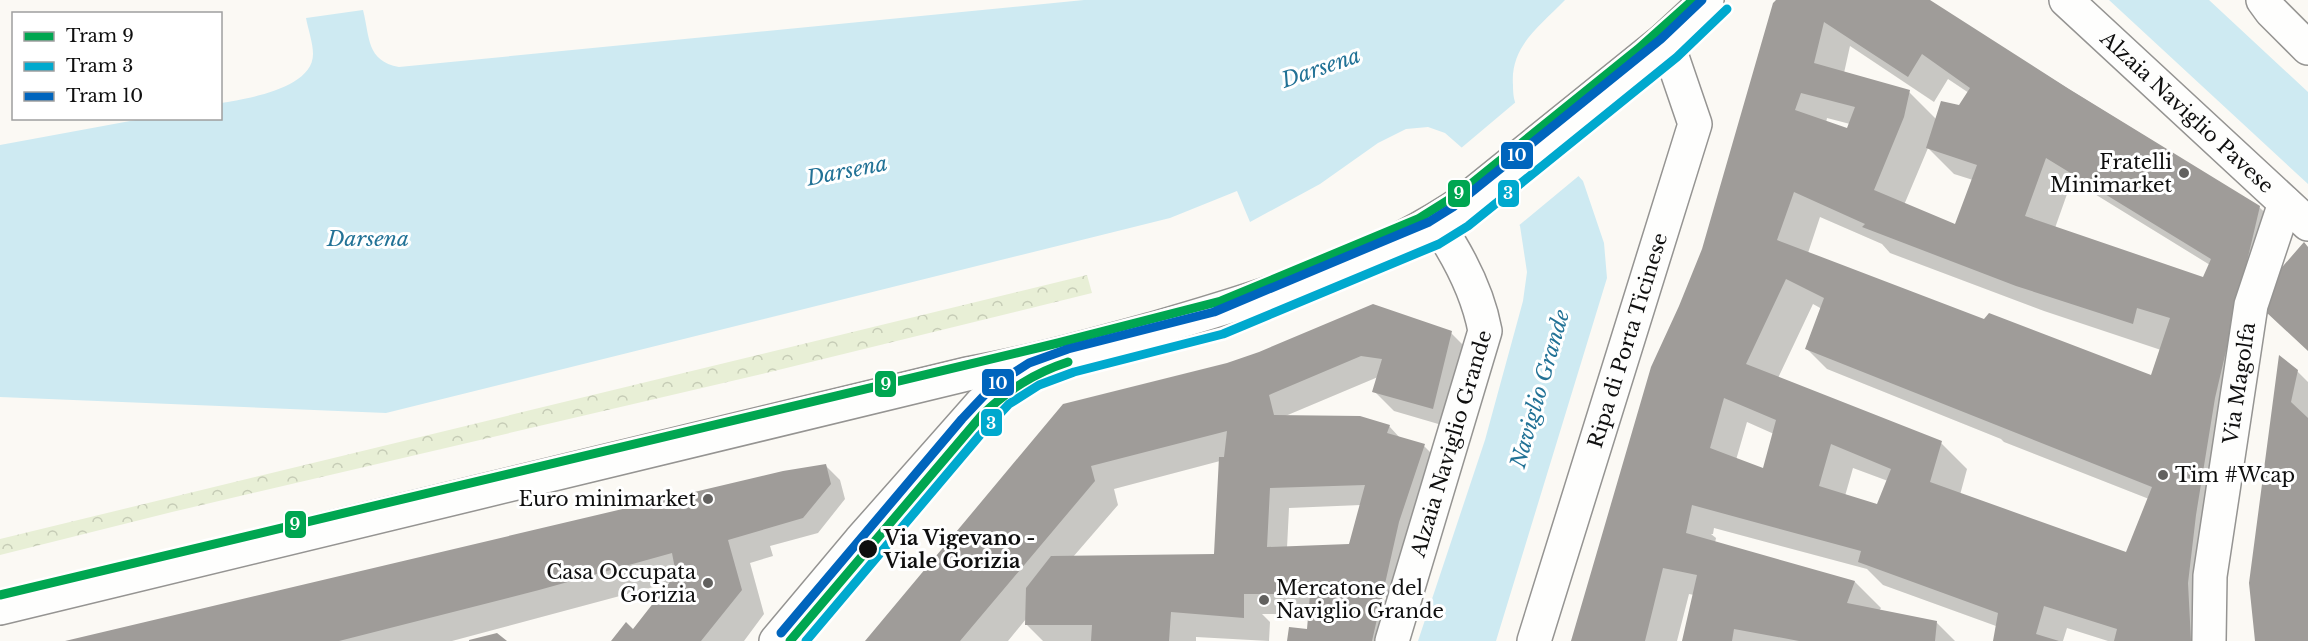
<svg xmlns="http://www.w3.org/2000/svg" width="2308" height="641" font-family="'Libre Baskerville',serif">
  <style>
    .park { fill: url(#park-crowns) }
    .water { fill: #ceeaf2 }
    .pier { fill: #fbf9f4 }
    .shadow { fill: #0003; fill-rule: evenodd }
    .building { fill: #9f9c99; fill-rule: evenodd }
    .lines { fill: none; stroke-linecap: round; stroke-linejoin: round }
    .minor-casing { stroke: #959492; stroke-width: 36 }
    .minor { stroke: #fefefd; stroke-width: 33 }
    .tram-1-casing { stroke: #fff; stroke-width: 14 }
    .tram-2-casing { stroke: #fff; stroke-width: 14 }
    .tram-3-casing { stroke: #fff; stroke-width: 14 }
    .tram-1 { stroke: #00a651; stroke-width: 9 }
    .tram-2 { stroke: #00a9ce; stroke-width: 9 }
    .tram-3 { stroke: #0065bd; stroke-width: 9 }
    .poi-dot { fill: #62615f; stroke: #fff; stroke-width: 2 }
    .stop-dot { fill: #0f0f0f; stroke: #fff; stroke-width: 2 }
    .labels { text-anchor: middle; stroke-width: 6; stroke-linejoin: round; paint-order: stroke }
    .street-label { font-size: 20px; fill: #0f0f0f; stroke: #fff }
    .poi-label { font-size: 20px; fill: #0f0f0f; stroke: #fff; text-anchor: end }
    .stop-label { font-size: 20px; font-weight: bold; fill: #0f0f0f; stroke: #fff; text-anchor: start }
    .water-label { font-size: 21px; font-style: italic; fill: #227296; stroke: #fff }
    .line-badge { stroke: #fff; stroke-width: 2 }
    .badge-label { font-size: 16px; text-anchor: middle; font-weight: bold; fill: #fff }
  </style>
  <defs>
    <pattern id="park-crowns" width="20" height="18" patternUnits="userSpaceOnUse" patternTransform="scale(1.5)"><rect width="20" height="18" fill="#e8efd6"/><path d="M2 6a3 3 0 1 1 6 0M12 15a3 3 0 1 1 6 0" fill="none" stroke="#c6ccb6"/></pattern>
  </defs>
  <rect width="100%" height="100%" fill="#fbf9f4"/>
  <!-- park -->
  <path class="park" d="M1087,275L1092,293L766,373L172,512L0,555V539Z"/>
  <!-- water -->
  <path class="water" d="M1084,0H1565C1540,26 1510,46 1513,85C1513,96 1514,103 1520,112L1583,181L1604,243L1607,278L1496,641H1418L1485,440L1523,301L1527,272L1520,226L1469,154L1445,133L1428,127L1406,129L1378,143L1320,184L1250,222L1237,191L1170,218L386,413L0,397V145L141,119L220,118L221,103C245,99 313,89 313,54C313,43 308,29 306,18L363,10C370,37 366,61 399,67Z
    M2109,0H2209L2308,92V184Z"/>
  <!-- pier -->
  <path class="pier" d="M1517,101L1522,110L1581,174L1517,227L1460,149Z"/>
  <!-- shadow -->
  <path class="shadow" d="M1778,0H1925L2259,207L2280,227L2213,641H2108L2067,628L2063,641H1995L1996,626L1883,585L1867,569L1714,528L1713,534H1711L1716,538L1715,543L1855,582L1881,608L1879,611L1936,622L1955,641H1684L1694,595L1689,594L1677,641H1572L1703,250ZM1850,46L1934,102L1948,79L1969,93L1960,107L1937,120L1909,92L1844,73ZM1827,118L1850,124L1848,130L1826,123ZM1928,148L1954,174L1973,180L1956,226L1904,205ZM2072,180L2210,265L2204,279L2055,228ZM1820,217L1882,244L1890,253L2044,311L2161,350L2152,376L1985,321L1808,253ZM1813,304L1822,309L1807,349L1827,369L2001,439L2004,442L2149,499L2127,554L1960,495L1967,469L1941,443L1778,378ZM1747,422L1774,434L1764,470L1736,460ZM1853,468L1888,481L1878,506L1845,496Z
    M1451,333L1471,353L1452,428L1394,411L1374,391L1378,377L1283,417L1389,426L1401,439L1424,446L1444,466L1402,613L1380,591V596L1407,623L1403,641H1289L1308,631L1310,614H1262L1270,622L1269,641L1196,637V641H1043L1026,624V619L1008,641H866L1064,405ZM1220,461L1218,556L1073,557L1118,505L1114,489ZM1361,505L1350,546L1287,548L1289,508Z
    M2297,371L2308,382V641H2257L2250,583Z
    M825,465L840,480L845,499L818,533L770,546L773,556L750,563L764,614L744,641H612L633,631L672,582L452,641H70Z"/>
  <!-- building -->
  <path class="building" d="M1776,0H1930L2069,89L2260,206L2215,398L2196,515L2188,583L2191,641H2114L2117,629L2044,606L2036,634L2059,641H1993L1998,613L1858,562L1861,551L1692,505L1686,533L1855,581L1847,603L1937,621L1935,641H1799L1734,629L1732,641H1682L1697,575L1663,568L1645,641H1571L1651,367L1679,306L1702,249L1773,3ZM1824,22L1908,77L1922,54L1970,88L1959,105L1941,101L1926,148L1977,165L1955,224L1874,190L1904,117L1910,90L1814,63ZM1801,93L1855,107L1847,128L1795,110ZM2046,158L2211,259L2203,277L2025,216ZM1794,192L1865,224L1862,227L2016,286L2133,324L2137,308L2170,318L2151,375L1989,313L1984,319L1777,240ZM1786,279L1824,298L1805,349L2152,487L2126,552L1930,482L1942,441L1746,364ZM1724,398L1776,420L1763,468L1710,448ZM1831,444L1891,469L1877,504L1819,486Z
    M2304,242L2308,247V351L2266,312L2277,273Z
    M1373,304L1452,331L1433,409L1372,392L1382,359L1361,356L1269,395L1274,415L1360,416L1390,425L1387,433L1425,444L1399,522L1372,641H1287L1289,627L1307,629L1310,594H1244V618L1171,612L1169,641H1091L1092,625H1025L1026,588L1051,556L1214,554L1219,457H1224L1227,431L1091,466L1095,481L960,641H865L1063,404L1227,363L1259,352ZM1365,485L1349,544L1267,547L1270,488Z
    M2279,355L2298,370L2291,402L2308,418V641H2255L2249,583Z
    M826,464L831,484L803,518L728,540L742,590L701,641H611L626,622L633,629L676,574L672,553L539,590L339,641H65L783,471Z
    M497,633L507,641H469V640Z"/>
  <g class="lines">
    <!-- minor casing -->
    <g class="minor-casing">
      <g id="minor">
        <path id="s1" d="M2066,0L2308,224"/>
        <path d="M2263,0L2271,11L2308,48"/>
        <path d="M0,608L967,374C1030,363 1091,346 1153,329C1261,298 1373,264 1467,199L1664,40L1707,0"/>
        <path d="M776,641L860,541L982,403L1029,363"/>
        <path id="s2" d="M1392,641L1485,331C1478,293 1457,253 1435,221"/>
        <path id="s3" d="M1534,641L1695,124L1669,48L1664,40"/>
        <path id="s4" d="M2209,641L2210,576L2251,305L2285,203"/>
      </g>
    </g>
    <!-- minor -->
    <use href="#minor" class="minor"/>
    <!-- tram-1 casing -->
    <g class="tram-1-casing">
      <path id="tram-1" d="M0,595L1058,343L1221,301L1418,219L1461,192L1638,49L1693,0
        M790,641L982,415C1008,390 1034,373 1068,362"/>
    </g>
    <!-- tram-2 casing -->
    <g class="tram-2-casing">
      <path id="tram-2" d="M806,641L980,435L1009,404L1039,385L1074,372L1223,334L1439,244L1468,226L1677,57L1727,9"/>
    </g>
    <!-- tram-3 casing -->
    <g class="tram-3-casing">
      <path id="tram-3" d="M781,633L962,419L993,386L1029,363L1068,349L1214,312L1429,222L1453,207L1661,39L1702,0"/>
    </g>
    <!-- tram-1 -->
    <use href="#tram-1" class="tram-1"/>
    <!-- tram-2 -->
    <use href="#tram-2" class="tram-2"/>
    <!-- tram-3 -->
    <use href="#tram-3" class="tram-3"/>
  </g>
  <!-- markers -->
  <g class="poi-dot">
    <circle cx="2184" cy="173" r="6"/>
    <circle cx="2163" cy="475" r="6"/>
    <circle cx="708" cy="499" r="6"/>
    <circle cx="708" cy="583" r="6"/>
    <circle cx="1264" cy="600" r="6"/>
  </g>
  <circle class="stop-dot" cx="868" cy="549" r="10"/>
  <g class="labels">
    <!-- street labels -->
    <g class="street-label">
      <text dy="7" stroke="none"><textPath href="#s1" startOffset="165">Alzaia Naviglio Pavese</textPath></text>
      <text dy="7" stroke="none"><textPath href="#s3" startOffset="315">Ripa di Porta Ticinese</textPath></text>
      <text dy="7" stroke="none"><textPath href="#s4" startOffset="260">Via Magolfa</textPath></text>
      <text dy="7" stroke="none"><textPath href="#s2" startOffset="206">Alzaia Naviglio Grande</textPath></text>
    </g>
    <!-- poi labels -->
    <g class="poi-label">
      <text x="2172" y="169">Fratelli<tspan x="2172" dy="23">Minimarket</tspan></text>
      <text x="2175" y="482" text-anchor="start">Tim #Wcap</text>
      <text x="696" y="506">Euro minimarket</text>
      <text x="696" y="579">Casa Occupata<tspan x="696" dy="23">Gorizia</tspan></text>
      <text x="1276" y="595" text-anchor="start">Mercatone del<tspan x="1276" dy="23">Naviglio Grande</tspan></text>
    </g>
    <!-- stop labels -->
    <g class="stop-label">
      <text x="884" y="545">Via Vigevano -<tspan x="884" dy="23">Viale Gorizia</tspan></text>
    </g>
    <!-- water labels -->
    <g class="water-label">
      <text transform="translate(1321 68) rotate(-19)" y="7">Darsena</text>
      <text transform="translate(847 171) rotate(-11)" y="7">Darsena</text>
      <text x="368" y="246">Darsena</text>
      <text transform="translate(1540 389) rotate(-74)" y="7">Naviglio Grande</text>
    </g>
  </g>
  <g class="line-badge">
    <rect x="1500" y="141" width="34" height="29" rx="6" fill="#0065bd"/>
    <rect x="1447" y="179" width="24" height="29" rx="6" fill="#00a651"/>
    <rect x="1497" y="179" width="23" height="29" rx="6" fill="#00a9ce"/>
    <rect x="981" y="368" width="34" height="29" rx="6" fill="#0065bd"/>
    <rect x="874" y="370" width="23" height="28" rx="6" fill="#00a651"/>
    <rect x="980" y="408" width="23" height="29" rx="6" fill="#00a9ce"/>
    <rect x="284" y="510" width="23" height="29" rx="6" fill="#00a651"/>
  </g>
  <g class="badge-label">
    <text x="1517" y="161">10</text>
    <text x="1459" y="199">9</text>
    <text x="1508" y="199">3</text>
    <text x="998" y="389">10</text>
    <text x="886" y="390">9</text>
    <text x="991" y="429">3</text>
    <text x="295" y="530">9</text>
  </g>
  <!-- legend -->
  <rect x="12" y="12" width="210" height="108" fill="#ffffff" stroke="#9f9f9f" stroke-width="1.5"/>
  <rect x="24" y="32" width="30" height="9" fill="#00a651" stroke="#9f9f9f" stroke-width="1.5"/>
  <text x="66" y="42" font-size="18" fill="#0f0f0f">Tram 9</text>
  <rect x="24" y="62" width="30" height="9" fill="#00a9ce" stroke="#9f9f9f" stroke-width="1.5"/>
  <text x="66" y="72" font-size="18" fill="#0f0f0f">Tram 3</text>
  <rect x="24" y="92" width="30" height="9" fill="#0065bd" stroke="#9f9f9f" stroke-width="1.5"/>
  <text x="66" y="102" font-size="18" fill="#0f0f0f">Tram 10</text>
</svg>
